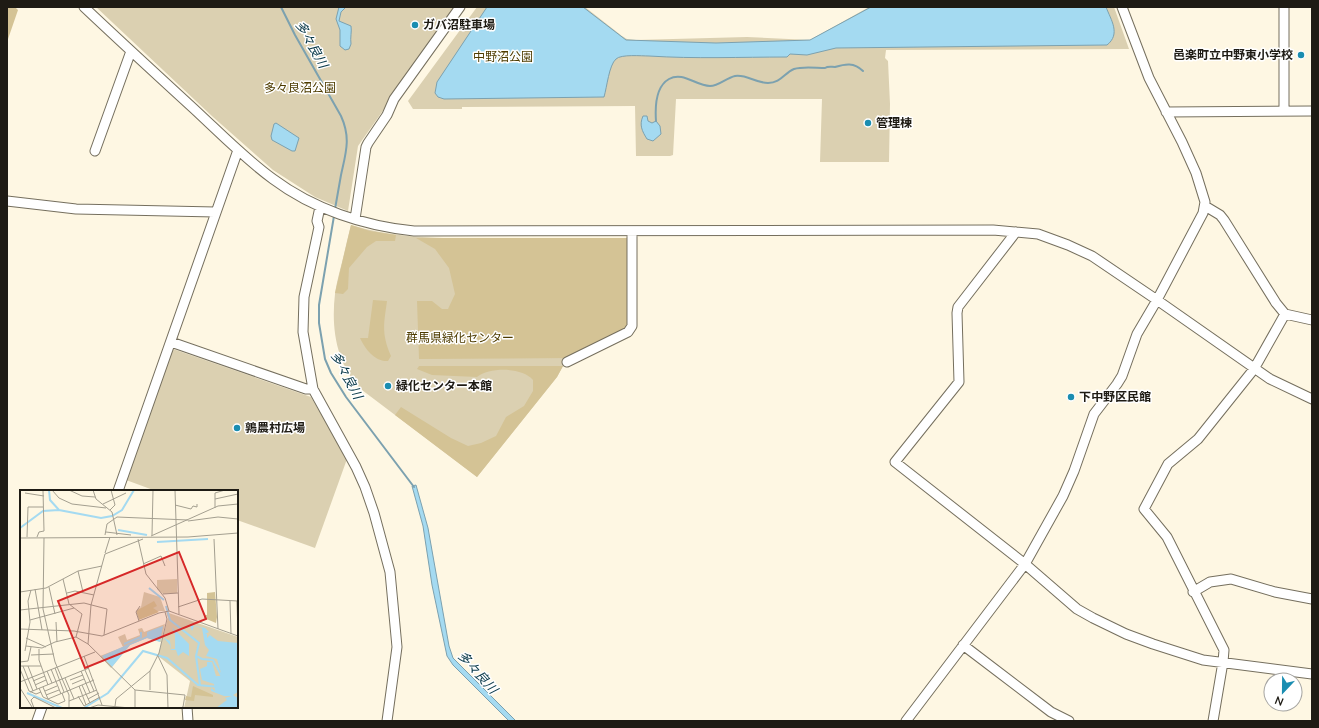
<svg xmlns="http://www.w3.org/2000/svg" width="1319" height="728" font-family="Mulish,'Noto Sans JP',sans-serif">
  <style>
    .green { fill: #dbd0b1 }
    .forest { fill: #d4c395 }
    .water { fill: #a4daf1; stroke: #7ca1af }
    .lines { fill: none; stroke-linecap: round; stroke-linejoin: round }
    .stream { stroke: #7ca1af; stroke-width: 2 }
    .minor-casing { stroke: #756f5e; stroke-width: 11 }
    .minor { stroke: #fff; stroke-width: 9 }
    .poi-dot { fill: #1a8db1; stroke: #fff; stroke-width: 1.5 }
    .labels { text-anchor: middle; stroke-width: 3; stroke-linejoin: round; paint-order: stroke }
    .poi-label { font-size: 12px; font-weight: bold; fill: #1e1b14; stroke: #fff; text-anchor: start }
    .park-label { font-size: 12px; fill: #4e3c00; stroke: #fff }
    .water-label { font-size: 13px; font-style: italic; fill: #093949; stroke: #fff }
    .inset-river { fill: none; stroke: #a4daf1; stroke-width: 2 }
    .inset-road { fill: none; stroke: #a49f90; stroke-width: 1 }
    .view { fill: #d62828; fill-opacity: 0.15; stroke: #d62828; stroke-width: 2 }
    .inset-edge { fill: none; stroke: #1e1b14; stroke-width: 2 }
  </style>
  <rect width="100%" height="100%" fill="#fef7e3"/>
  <!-- green -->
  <path class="green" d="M96,7H456L358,146L348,211L315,197L273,170L213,117Z
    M477,7H585L622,36L627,39L636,40L747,37L810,40L869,7H1114L1129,49L886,50L885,58L888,61L890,104L889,162H820L822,99H676L673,155L670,156H636L635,106L462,107V109H413L408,101Z
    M351,225C404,241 454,238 509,238L566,358L563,366L557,377L477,477L362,390C336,365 331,328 335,294C336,286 338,278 340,270C344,255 347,240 351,225Z
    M173,349L311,397L347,459L315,548L237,520V491H156L126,480Z"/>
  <!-- forest -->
  <path class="forest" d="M7,7H15L18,10L7,42Z
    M351,225L370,231L396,235L395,241H376L367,247L349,268L348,289L343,294L335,293Z
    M416,238H629L628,325L626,330L572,358L419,359L417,301H432L442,309H448L455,294L449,268L435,249Z
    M373,300L387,301C384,324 381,333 391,356L388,361C375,362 365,349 360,338H368Z
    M419,366H563L557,377L477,477L395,415L401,407L451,438L468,446L481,443L496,436L506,417L524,406L533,391V380C522,367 490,367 477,377L432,375L417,369Z"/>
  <!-- water -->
  <path class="water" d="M339,7H346L341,12L339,21L351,26C352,31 350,38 351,44L349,49L345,50L340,46V30L336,19Z
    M487,7H583L626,40L716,43L810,40L871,7H1106C1111,20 1121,34 1107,45L836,48L807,55L790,54L787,57C741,57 695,59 649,56C642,56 621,54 616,59C609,65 607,87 604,97L444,99L438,97L435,93L437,82Z
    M643,116H647L648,121L652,123L656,121L660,126L661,134L653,141L647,139C642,131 639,125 643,116Z
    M276,123L299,138L295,151H292L272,140L271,136L274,124Z
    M416,485L428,528L449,646L453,658L516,721H509L453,665L447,656L432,585L423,526L412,486Z"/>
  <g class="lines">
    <!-- stream -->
    <path class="stream" d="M281,7L295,35L341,116C351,138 346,152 341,175C339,186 337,198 335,209
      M656,121C655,107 655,87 669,79C683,71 696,86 710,86C719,86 726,78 735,76C746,74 756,83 768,83C781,83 784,73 794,69C803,66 816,68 825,68C828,66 831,67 835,67C845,64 854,62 863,71
      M334,216L319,305V323L325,359L331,373L346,397L414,487"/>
    <!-- minor casing -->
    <g class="minor-casing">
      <path id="minor" d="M84,7C120,41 157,75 193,108C219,132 244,158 273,179C313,209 364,226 414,231L993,230L1038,234L1068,245L1092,256L1157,300L1270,379L1312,399
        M1284,111V7
        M1166,112L1312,111
        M95,151L131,51
        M7,201L76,209L215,212
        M1205,206L1220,215L1224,220L1276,303L1285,314L1312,320
        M320,207L317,221L319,227L304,297L303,332L313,389L356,467L365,487L374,513L390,572L397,647L387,721
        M355,219L366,147L368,143L387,115L394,99L460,7
        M1016,232L958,307L957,313L959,382L895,462L1025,564L1077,609L1093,618L1126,634L1153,644L1203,660L1312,674
        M171,342L306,389H313
        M567,362L628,332L632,326V231
        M118,491L238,150
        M1193,592L1210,582L1231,579L1275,592L1312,599
        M963,645L1051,712L1069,721
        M187,707L188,721
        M37,721L42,707
        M906,721L1025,564L1063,496L1074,471L1094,414L1117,384L1122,376L1137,334L1157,300L1203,213L1205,202L1196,173L1182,142L1149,78L1122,7
        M1213,721L1223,662L1224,650L1167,537L1144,509L1168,464L1198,439L1254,369L1285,314"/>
    </g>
    <!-- minor -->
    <use href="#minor" class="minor"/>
  </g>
  <!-- markers -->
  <g class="poi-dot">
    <circle cx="415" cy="25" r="4"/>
    <circle cx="1301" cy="55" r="4"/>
    <circle cx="868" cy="123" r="4"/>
    <circle cx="388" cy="386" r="4"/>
    <circle cx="1071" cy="397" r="4"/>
    <circle cx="237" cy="428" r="4"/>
  </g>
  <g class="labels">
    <!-- poi labels -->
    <g class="poi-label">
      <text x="423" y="29">ガバ沼駐車場</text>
      <text x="1293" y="59" text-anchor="end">邑楽町立中野東小学校</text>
      <text x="876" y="127">管理棟</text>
      <text x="396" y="390">緑化センター本館</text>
      <text x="1079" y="401">下中野区民館</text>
      <text x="245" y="432">鶉農村広場</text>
    </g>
    <!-- park labels -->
    <g class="park-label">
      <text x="503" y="61">中野沼公園</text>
      <text x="300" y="92">多々良沼公園</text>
      <text x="460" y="342">群馬県緑化センター</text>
    </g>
    <!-- water labels -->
    <g class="water-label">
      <text transform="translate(312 44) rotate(61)" y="5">多々良川</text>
      <text transform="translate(347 375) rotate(62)" y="5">多々良川</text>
      <text transform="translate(478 672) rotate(48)" y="5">多々良川</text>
    </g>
  </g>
  <!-- overview -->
  <g transform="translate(20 490)">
    <rect width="218" height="218" fill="#fef7e3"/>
    <path d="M157,89V103L143,104L137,99V90ZM124,102L140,107L145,121H116L121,117ZM146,122L218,147V218H164L170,191L138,166L148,128ZM145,134L141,152L127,148L110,155L91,178L80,166L103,157L98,147L105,144L107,150L120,145L118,139L122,138L124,142Z" fill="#dbd0b1"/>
    <path d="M195,102L197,127L196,133L184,128V125H187V103ZM134,111L137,116L133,118L139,122L119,130L116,121ZM173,196L193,205V207L175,205L174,211L165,210L166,206L171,207Z" fill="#d4c395"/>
    <path d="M170,135L185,138L189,142L185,144H187V148L190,145L198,151L218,153V202L213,205L218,208V218H196L207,210L205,208L212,206H204L191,201V198L195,201L194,194L182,190L180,179L187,176V172H192L196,186H200L201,183L197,169L186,166L189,160L185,155L182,138L174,136L172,141ZM143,136L140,152L127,148L110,155L92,177L82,166L127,146V142ZM152,137L169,154V166L163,162L158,166L156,160H151L150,155L144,148L150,151L151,159H155V145Z" fill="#a4daf1"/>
    <path class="inset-river" d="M29,0L30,10L39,20L81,28L92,26L102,20L114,0M0,12V32M0,38L23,21L39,20M98,40L127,45M137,52L188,49M129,98L144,110M146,116L150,130L179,153L176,166L182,169L193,170L201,185M104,154L121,147V142M176,166L180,195M7,203L42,218M64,218L88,203L123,161L147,168L178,195L199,197"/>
    <path class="inset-road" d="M32,0L39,8L52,14L86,18M49,0L62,6L75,7M73,0L76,9L92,22L97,45M155,0L159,124M5,3L24,6M195,9L218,4M83,14L106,3M155,15L171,19L173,16L177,17V14M195,18V3L205,0M90,20L95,15L91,0M168,31L198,27L218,29M86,42L111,45M85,45L87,34L97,27L168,30M132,45L133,0M131,46L198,16L218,14M7,47L8,17H23M17,47L19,42L24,41L23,0M0,48L168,47L218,43M24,48L23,119L35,172L49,205V218M118,49L126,84L145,108L149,121M123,49L85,64L71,115L68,154L115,200L165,205L163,217L160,218M194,49L198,139M85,63L90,47M123,74L141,66L145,76M58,81L63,102M43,89L49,114L62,124L56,147M29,97L35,124M15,99L22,140M0,102L26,98L58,81L82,76M47,103L55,101L74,105M143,104L158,103M210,111L211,144M217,111L218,146M158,117L182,109L218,111M0,120L64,113L87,119L84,145M10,130L54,118M119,131L116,122L120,116M36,132L37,152M0,139L54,141L82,146L139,123L149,121L218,146M6,148L26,157M6,156L22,158L35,152L56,147L68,154M19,159V170L28,195M5,161L10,132L8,111L11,100M11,165L34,164M64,166L82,215M138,166L147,185L148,218M0,172L8,171L11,157M0,176H21M3,176L13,201M8,176L17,199M35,178L44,202M0,179L9,201L16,204L21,202M31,179L41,204M65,180L74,201M27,181L32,193M61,181L70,203M45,188L54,209M50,190L63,185M13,191L25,186M0,192L75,162M52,194L64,189M15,195L26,190M62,195L70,213M59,196L66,215M23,197L28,209M0,198L12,217M19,198L23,207L38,214L45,211L42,203M115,200V218M130,200V181M25,201L37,196M10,202L69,178M26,205L39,200M58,206L64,216L80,207M28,209L74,190M68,209L79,203M49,211L77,200M95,216L96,209L130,181L139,163L147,129L145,122M14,218L11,210L14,207L36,218M69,218L78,215L110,218"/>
    <path class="view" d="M159,62L186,129L65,178L38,111Z"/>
    <rect width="218" height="218" class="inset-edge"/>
  </g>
  <!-- border -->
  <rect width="1319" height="728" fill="none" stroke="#1e1b14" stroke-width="16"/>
  <!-- north arrow -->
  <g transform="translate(1283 692) rotate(202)"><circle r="19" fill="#ffffff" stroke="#a5a4a1"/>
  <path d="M0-3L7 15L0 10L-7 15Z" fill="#1a8db1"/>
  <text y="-6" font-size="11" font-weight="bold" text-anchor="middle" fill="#1e1b14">N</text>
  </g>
</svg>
